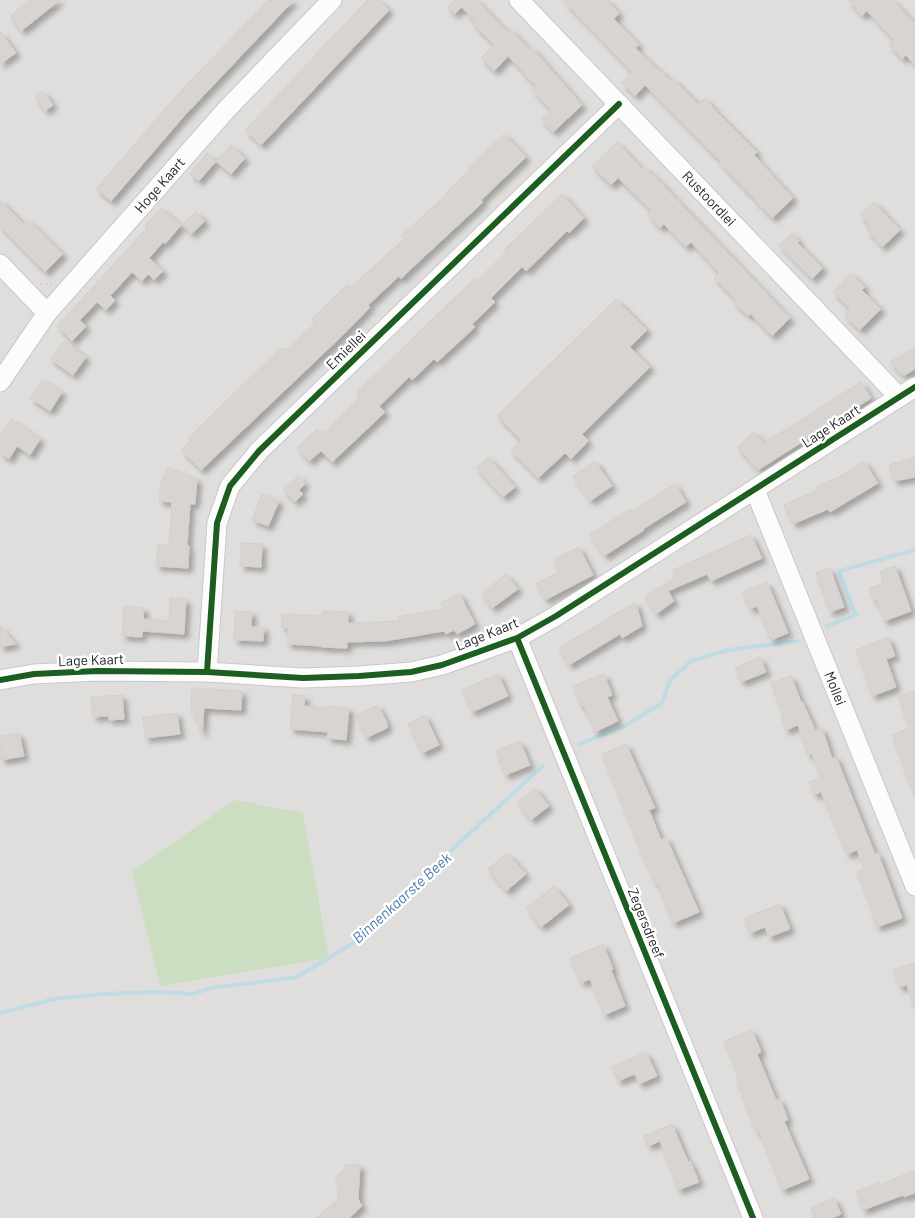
<svg xmlns="http://www.w3.org/2000/svg" width="915" height="1218" font-family="Barlow,sans-serif">
  <style>
    .residential { fill: #dfdedc }
    .forest { fill: #cbdec1 }
    .lines { fill: none; stroke-linecap: round; stroke-linejoin: round }
    .stream { stroke: #bfdbe3; stroke-width: 4 }
    .building { fill: #d7d4d2; stroke: #d3d0cc; filter: url(#shadow) }
    .minor-casing { stroke: #c9c8c7; stroke-width: 21 }
    .path { stroke: #dccecd; stroke-width: 2.5; stroke-dasharray: 2.5 2.5; stroke-linecap: butt }
    .minor { stroke: #fdfcfc; stroke-width: 19 }
    .cycleway-casing { stroke: #fff; stroke-width: 9 }
    .cycleway { stroke: #1b5e20; stroke-width: 6 }
    .labels { text-anchor: middle; stroke-width: 5; stroke-linejoin: round; paint-order: stroke }
    .street-label { font-size: 14px; fill: #222; stroke: #fff }
    .water-label { font-size: 15px; font-style: italic; fill: #4a7aab; stroke: #fff }
  </style>
  <defs>
    <filter id="shadow"><feDropShadow dx="4.5" dy="4.5" stdDeviation="2.5" flood-color="#0004"/></filter>
  </defs>
  <rect width="100%" height="100%" fill="#f0eeeb"/>
  <!-- residential -->
  <path class="residential" d="M0,0H915V1218H0Z"/>
  <!-- forest -->
  <path class="forest" d="M235,800L303,813L329,958L160,986L132,871Z"/>
  <g class="lines">
    <!-- stream -->
    <path class="stream" d="M827,626L856,615L839,571L915,550
      M579,744L625,726L662,703L670,680L691,661L728,650L798,641
      M0,1013L54,999L102,994L157,992L193,994L210,988L297,977L362,938L459,843L543,766"/>
  </g>
  <!-- building -->
  <path class="building" d="M30,0H60L21,31L10,16Z
    M268,0H294L184,116L111,201L96,189L178,94Z
    M368,0H379L389,10L261,145L245,130L317,54L316,53Z
    M455,0H477L507,32L510,29L530,50L532,48L582,105L553,132L541,119L551,110L532,90L536,86L508,56L494,71L481,58L494,45L473,24L475,22L462,7L454,14L447,7Z
    M563,0H607L619,13L614,19L639,45L635,48L671,81L673,79L698,104L705,98L717,112L757,152L754,155L793,198L772,218L720,163L721,162L645,85L635,96L622,83L632,72Z
    M848,0H893L915,24V65L906,55L902,59L889,45L894,40L867,11L862,16Z
    M0,31L16,53L0,64Z
    M43,91L53,105L45,111L35,97Z
    M504,134L526,157L481,200L483,202L414,266L401,279L399,276L368,305L370,307L348,330L201,470L181,450L191,441L188,438L281,348L285,351L315,323L312,319L348,284L351,287L404,239L401,236L447,194L446,193L470,170L468,168Z
    M617,142L642,169L644,167L661,183L790,318L772,336L751,314L748,316L733,301L735,299L714,278L719,273L691,242L686,247L664,224L660,228L647,214L651,210L618,178L611,185L592,166Z
    M231,145L245,158L231,174L216,161Z
    M207,153L216,161L199,181L190,174Z
    M562,194L584,218L569,233L567,231L526,271L522,267L491,298L495,302L472,324L475,327L437,362L434,359L412,380L409,377L379,406L385,412L332,462L321,451L309,461L297,448L317,429L322,435L360,397L356,393L474,279L476,282L507,251L505,249Z
    M0,200L24,224L28,220L63,254L45,272L0,226Z
    M874,202L900,230L882,247L867,230L871,227L860,215Z
    M161,208L181,225L165,244L163,242L149,258L163,271L154,280L148,274L142,281L132,272L110,296L115,300L106,310L97,302L80,320L86,326L72,341L57,326L147,228L145,226Z
    M196,212L205,221L191,234L182,224Z
    M792,233L799,241L797,242L823,268L812,279L779,245Z
    M851,273L865,287L862,290L881,309L860,330L844,315L850,309L833,292Z
    M616,299L647,330L630,347L650,367L582,434L588,441L571,459L565,453L538,478L511,451L521,440L497,416Z
    M64,341L86,357L73,375L50,359Z
    M915,347V369L905,375L901,374L890,362Z
    M42,379L62,392L50,411L30,398Z
    M861,382L871,398L758,470L737,447L754,432L764,443Z
    M11,419L40,439L30,455L17,446L9,459L0,453V435Z
    M488,457L515,487L503,497L476,468Z
    M915,457V477L894,481L889,465Z
    M595,461L612,486L590,501L573,476Z
    M864,461L878,483L830,512L828,509L793,524L784,505L819,489L817,487L833,479L834,480Z
    M168,468L197,479L195,504H190L187,546H189L188,568L156,566L158,544L169,545L172,502L159,501L161,482Z
    M298,476L305,484L299,490L303,494L295,502L283,490Z
    M675,484L686,502L643,529L644,530L604,556L590,535L630,509L632,511Z
    M262,494L279,501L268,526L252,520Z
    M751,535L762,558L711,581L707,574L668,591L674,601L656,614L645,597L676,577L673,570Z
    M241,543L262,544L261,567L240,566Z
    M579,547L593,575L545,600L536,584L560,571L554,559Z
    M895,566L911,611L884,621L877,600L874,601L869,588L884,583L880,571Z
    M830,568L844,607L830,612L816,573Z
    M506,574L518,589L492,608L481,594Z
    M767,582L788,633L771,640L757,606L750,609L742,592Z
    M459,593L475,624L457,634L454,630L446,634L444,631L385,641L347,642V648L321,647V646L287,644L288,628L281,627L282,614L322,616L323,611L348,612V623L399,621L398,617L444,609L441,603Z
    M170,598L186,599L184,634L142,631V637L122,636L124,606L144,608L143,619L169,621Z
    M634,603H636L642,626L622,638L620,634L569,665L559,648Z
    M235,611L252,612L251,627H264L263,641L234,640Z
    M0,626L16,644L0,647Z
    M888,637L895,656L886,659L896,687L872,696L866,679H867L856,650Z
    M760,657L766,672L741,682L735,668Z
    M498,674L508,696L472,712L462,690Z
    M604,674L612,695L607,697L618,721L595,732L584,706L581,707L573,686Z
    M791,676L801,702L802,701L815,730L822,728L832,758L836,757L875,854L878,853L902,918L877,927L872,914L873,913L857,872L864,869L857,850L847,854L821,792L814,795L809,782L821,778L812,754L808,755L798,725L786,730L781,717L784,716L771,683Z
    M192,688L242,691L241,710L204,708L202,734L191,708Z
    M915,690V794H914L892,735L910,728L898,697Z
    M122,695L124,719L109,720V716L93,717L91,697Z
    M293,695L305,696L304,706L330,708V706L349,708L346,740L327,738L328,732L290,729Z
    M378,705L387,723V728L366,738L356,715Z
    M177,713L180,734L145,738L143,717Z
    M425,715L439,745L422,753L408,724Z
    M19,733L24,756L1,760L0,736Z
    M520,741L530,765L505,775L496,751Z
    M626,744L655,808L649,810L661,840L666,837L699,912L673,923L658,884L656,885L640,849L602,754Z
    M535,788L549,806L531,820L517,802Z
    M507,853L526,874L506,891L488,869Z
    M554,886L569,905L541,927L526,908Z
    M780,904L790,929L769,937L765,927L750,933L744,918Z
    M603,944L613,969L611,970L625,1006L604,1015L590,979L581,983L570,958Z
    M915,962V1004H913L907,985L899,987L893,970Z
    M752,1030L761,1052L757,1054L776,1100L780,1099L788,1120L784,1121L809,1179L782,1190L759,1131L756,1132L736,1078L739,1077L724,1041Z
    M646,1052L657,1076L639,1084L635,1074L618,1081L612,1067Z
    M672,1124L688,1162L690,1161L699,1182L678,1190L660,1141L648,1146L644,1136Z
    M345,1164L360,1165L358,1199L362,1206L349,1218H316L338,1199L339,1188L336,1184V1177L345,1169Z
    M915,1170V1193L904,1197L903,1195L863,1210L856,1191L879,1183L880,1185Z
    M834,1198L841,1214L832,1218H815L811,1208Z"/>
  <g class="lines">
    <!-- minor casing -->
    <g class="minor-casing">
      <g id="minor">
        <path id="s1" d="M519,0L899,397"/>
        <path d="M0,264L47,313"/>
        <path id="s2" d="M0,382L47,313L227,109L332,0"/>
        <path id="s3" d="M755,490L915,886"/>
        <path d="M517,638L753,1218"/>
        <path d="M207,672L217,523L230,486L259,451L619,104"/>
        <path d="M0,680L34,674L97,671L207,672L303,678L359,676L411,672L442,665L517,638L556,616L915,387"/>
      </g>
    </g>
    <!-- path -->
    <path class="path" d="M40,284H52"/>
    <!-- minor -->
    <use href="#minor" class="minor"/>
    <!-- cycleway casing -->
    <g class="cycleway-casing">
      <path id="cycleway" d="M517,638L753,1218
        M207,672L217,523L230,486L259,451L619,104
        M0,680L34,674L97,671L207,672L303,678L359,676L411,672L442,665L517,638L556,616L915,387"/>
    </g>
    <!-- cycleway -->
    <use href="#cycleway" class="cycleway"/>
  </g>
  <g class="labels">
    <!-- street labels -->
    <g class="street-label">
      <text dy="5" stroke="none"><textPath href="#s2" startOffset="254">Hoge Kaart</textPath></text>
      <text dy="5" stroke="none"><textPath href="#s1" startOffset="275">Rustoordlei</textPath></text>
      <text transform="translate(346 350) rotate(-44)" y="5">Emiellei</text>
      <text transform="translate(831 426) rotate(-33)" y="5">Lage Kaart</text>
      <text transform="translate(487 634) rotate(-22)" y="5">Lage Kaart</text>
      <text transform="translate(91 660) rotate(-2)" y="5">Lage Kaart</text>
      <text dy="5" stroke="none"><textPath href="#s3" startOffset="214">Mollei</textPath></text>
      <text transform="translate(646 923) rotate(68)" y="5">Zegersdreef</text>
    </g>
    <!-- water labels -->
    <g class="water-label">
      <text transform="translate(402 898) rotate(-42)" y="5">Binnenkaarste Beek</text>
    </g>
  </g>
</svg>
